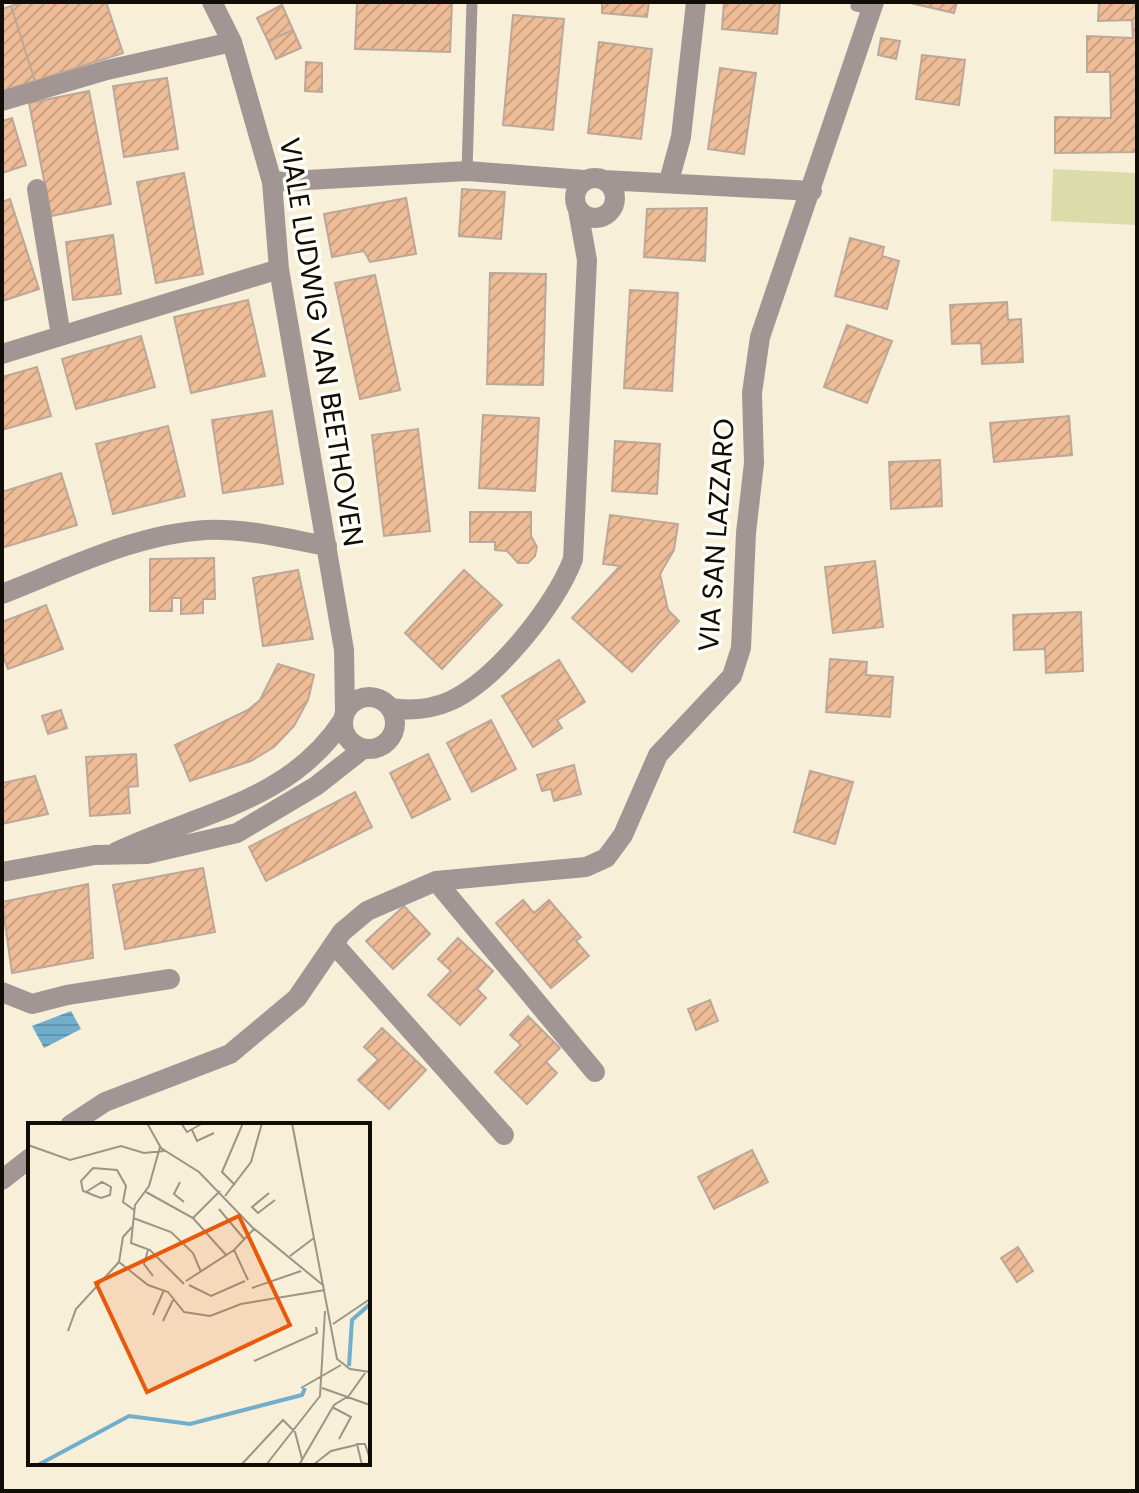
<svg xmlns="http://www.w3.org/2000/svg" width="1139" height="1493" font-family="Poppins,sans-serif">
  <style>
    .pitch { fill: #dadda9 }
    .water { fill: url(#water-rules) }
    .building { fill: url(#building-hatch); stroke: #bca89a; stroke-width: 2 }
    .lines { fill: none; stroke-linecap: round; stroke-linejoin: round }
    .lane { stroke: #a29694; stroke-width: 11 }
    .street { stroke: #a29694; stroke-width: 20 }
    .labels { text-anchor: middle; stroke-width: 7; stroke-linejoin: round; paint-order: stroke }
    .street-label { font-size: 28px; fill: #100d06; stroke: #fefdf8 }
    .inset-river { fill: none; stroke: #70aecc; stroke-width: 4 }
    .inset-road { fill: none; stroke: #9b9585; stroke-width: 2 }
    .view { fill: #e8590c; fill-opacity: 0.15; stroke: #e8590c; stroke-width: 4 }
    .inset-edge { fill: none; stroke: #100d06; stroke-width: 4 }
  </style>
  <defs>
    <pattern id="water-rules" width="6" height="5" patternUnits="userSpaceOnUse" patternTransform="scale(2)"><rect width="6" height="5" fill="#70aecc"/><path d="M0 2.5h6" fill="none" stroke="#6094ae"/></pattern>
    <pattern id="building-hatch" width="6" height="6" patternUnits="userSpaceOnUse" patternTransform="scale(2)"><rect width="6" height="6" fill="#eebc96"/><path d="M-1 1l2-2M0 6l6-6M5 7l2-2" fill="none" stroke="#cba080"/></pattern>
  </defs>
  <rect width="100%" height="100%" fill="#f8efd9"/>
  <!-- pitch -->
  <path class="pitch" d="M1053,169L1137,173V225L1051,221Z"/>
  <!-- water -->
  <path class="water" d="M71,1011L81,1029L44,1048L32,1026Z"/>
  <!-- building -->
  <path class="building" d="M23,2H106L123,53L35,81L11,6Z
    M357,2H452L450,52L355,49Z
    M602,2H649L647,17L602,13Z
    M724,2H780L777,34L722,29Z
    M906,2H957L954,13Z
    M1099,2H1137V152L1055,153V117L1111,118L1110,72H1087V36L1133,38L1132,20L1098,21Z
    M282,5L293,30L268,41L257,18Z
    M11,6L35,81L2,91V9Z
    M513,15L564,19L553,130L503,125Z
    M293,30L301,48L276,59L268,41Z
    M881,38L900,41L896,59L878,55Z
    M599,42L652,49L641,139L588,133Z
    M922,55L965,60L959,105L916,99Z
    M306,62L322,63V92L305,91Z
    M720,68L756,73L744,154L708,149Z
    M167,78L178,149L124,157L113,86Z
    M89,91L111,204L51,216L29,103Z
    M12,118L26,165L2,173V121Z
    M184,173L203,274L156,283L137,182Z
    M462,189L505,192L501,239L459,236Z
    M406,198L416,254L370,262L364,251L332,257L324,214Z
    M10,199L39,289L2,301V202Z
    M707,208L705,261L644,257L647,209Z
    M113,235L121,294L73,300L66,242Z
    M850,238L884,247L882,256L899,261L887,309L835,296Z
    M490,273L546,274L543,385L487,384Z
    M375,275L400,390L360,399L335,283Z
    M630,290L678,293L672,391L624,388Z
    M248,300L265,376L191,393L174,317Z
    M1007,302L1008,320L1021,319L1023,362L982,364L981,343L952,344L950,305Z
    M847,325L892,341L867,403L824,387Z
    M141,336L155,387L76,409L62,359Z
    M37,367L51,416L2,430V377Z
    M272,411L283,484L223,493L212,420Z
    M483,415L539,418L535,491L479,488Z
    M1069,416L1072,455L994,462L990,423Z
    M168,426L185,496L113,514L96,444Z
    M418,429L430,531L384,536L372,435Z
    M615,441L660,444L657,494L612,491Z
    M940,460L942,506L891,509L889,462Z
    M61,473L77,525L2,548V492Z
    M470,512H531V536L537,547L535,556L528,563H518L507,551L495,550V542H470Z
    M610,515L678,524L674,550L660,574L668,610L679,621L632,672L572,618L620,566L603,564Z
    M214,558L215,599H203V613L181,614V598H172V611H150V559Z
    M875,561L883,627L833,633L825,567Z
    M298,570L313,639L263,646L253,578Z
    M464,570L502,605L442,669L405,633Z
    M46,605L63,649L8,669L2,653V622Z
    M1081,612L1083,671L1046,673L1045,649L1014,650L1013,615Z
    M830,659L867,662L866,675L893,677L890,717L826,712Z
    M559,660L585,702L557,720L562,728L533,747L502,696Z
    M278,664L314,675L308,700L294,726L274,747L251,761L190,781L175,745L248,710L260,700Z
    M61,710L67,728L48,734L42,716Z
    M491,720L516,769L472,792L447,743Z
    M136,754L138,786L128,787L130,813L90,816L86,757Z
    M428,754L450,799L412,818L390,773Z
    M574,765L581,794L554,801L551,789L542,791L537,775Z
    M810,771L853,782L835,844L794,832Z
    M35,776L48,814L2,824V783Z
    M355,792L372,827L266,881L249,847Z
    M203,868L215,932L125,949L113,885Z
    M88,884L93,958L12,973L2,902Z
    M523,900L534,913L549,900L581,937L576,941L589,956L551,988L496,923Z
    M404,906L430,934L393,969L366,941Z
    M458,938L493,971L477,989L486,998L460,1025L428,995L451,971L438,959Z
    M710,1000L718,1021L696,1030L688,1009Z
    M528,1016L560,1048L546,1062L557,1073L527,1104L495,1072L521,1045L510,1035Z
    M382,1028L426,1070L389,1109L358,1080L378,1060L364,1047Z
    M752,1150L768,1182L714,1209L698,1177Z
    M1018,1247L1033,1271L1017,1282L1001,1258Z"/>
  <g class="lines">
    <!-- lane -->
    <path class="lane" d="M856,6L873,10
      M467,171L472,2"/>
    <!-- street -->
    <path class="street" d="M212,2L232,42L272,182L279,269L344,650L345,712
      M2,101L107,70L232,42
      M575 198a20 20 0 1 1 40 0a20 20 0 1 1-40 0Z
      M604,180L812,191
      M669,181L681,137L696,2
      M272,182L467,171L584,180
      M37,189L61,336
      M2,354L279,269
      M2,594C67,569 135,534 206,530C246,528 287,539 327,546
      M343 723a26 26 0 1 1 52 0a26 26 0 1 1-52 0Z
      M390,708C411,711 430,710 450,701C496,680 556,605 573,559L587,260L578,210
      M116,852C198,813 290,802 343,720
      M2,872L95,855L147,854L237,833L316,786L363,749
      M436,881L595,1072
      M334,944L504,1135
      M2,992L32,1004L67,995L170,979
      M70,1125L105,1102L230,1054L297,998L342,932L367,911L436,881L586,867L606,858L623,835L658,755L732,676L741,648L746,533L754,463L752,393L760,337L874,2
      M2,1180L30,1158"/>
  </g>
  <g class="labels">
    <!-- street labels -->
    <g class="street-label">
      <text transform="translate(322 342) rotate(81)" y="10">VIALE LUDWIG VAN BEETHOVEN</text>
      <text transform="translate(716 535) rotate(-86)" y="10">VIA SAN LAZZARO</text>
    </g>
  </g>
  <!-- overview -->
  <g transform="translate(28 1123)">
    <rect width="342" height="342" fill="#f8efd9"/>
    <path class="inset-river" d="M321,243L324,197L342,181M10,342L101,293L162,301L274,272L277,265"/>
    <path class="inset-road" d="M119,0L133,25L171,49L224,104L296,163M153,0L159,9L175,0M264,0L309,236L322,246L342,249M164,7L169,18L186,10M0,22L42,37L93,23L116,30L136,28M132,24L121,63L107,82L103,120L122,127L156,161M152,59L146,71L156,79M207,62L194,49L215,0M58,69L74,59L83,64L82,72L73,75L65,72L58,69L55,68L53,58L65,45L89,47L98,63L95,79L106,87M118,69L165,95L198,132M241,70L224,84L230,90L247,77M197,73L223,39L234,0M191,86L217,117M105,95L143,109L165,130L173,149M165,95L192,68M104,104L95,114L91,139L120,162L140,169L156,189L182,193L213,181L297,167M120,127L116,141L125,153M206,127L220,157M262,133L286,115M158,158L206,127L226,106M161,162L183,173L217,158M224,165L273,148M125,192L136,167M135,198L146,175M305,201L342,176M40,208L48,186L91,139M226,238L289,210L288,204M273,265L313,242M294,265L342,282M320,274L337,250M304,284L323,294L311,316M213,342L255,297L267,309L274,336M238,342L292,273L297,188M271,342L306,282L319,274M285,342L303,328L328,322M334,342L329,321H337L342,336"/>
    <path class="view" d="M211,93L262,202L119,269L68,160Z"/>
    <rect width="342" height="342" class="inset-edge"/>
  </g>
  <!-- border -->
  <rect width="1139" height="1493" fill="none" stroke="#100d06" stroke-width="8"/>
</svg>
